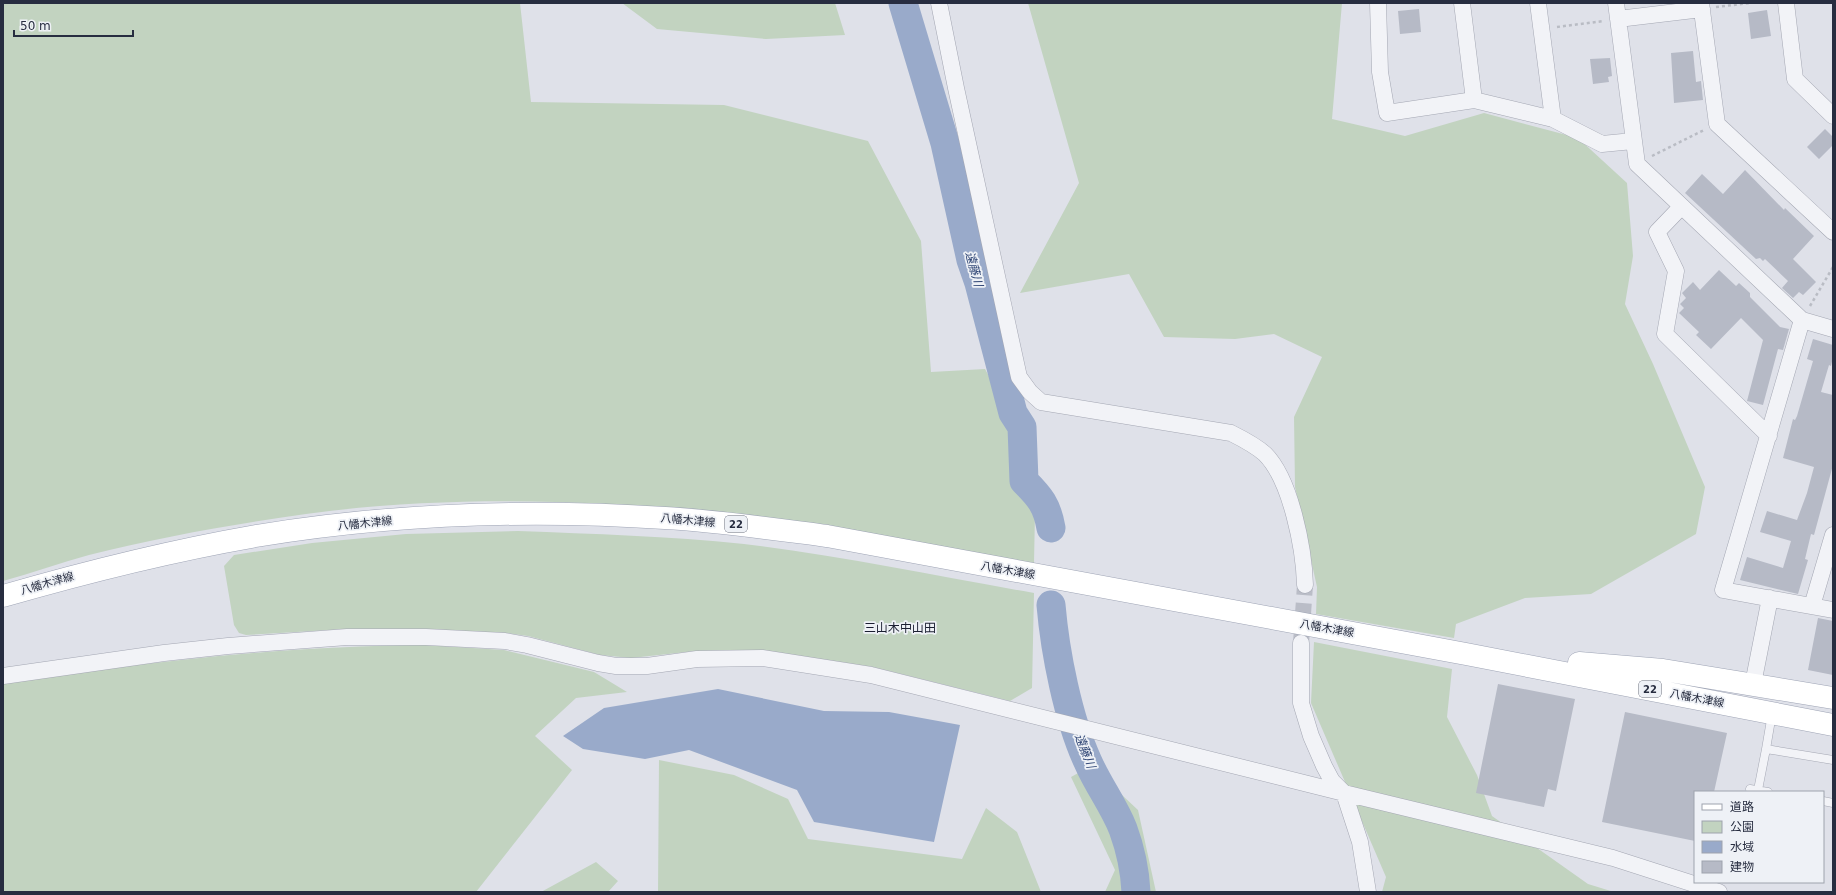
<svg xmlns="http://www.w3.org/2000/svg" width="1836" height="895" font-family="'DejaVu Sans','Noto Sans JP',sans-serif">
  <style>
    .green { fill: #c2d3c0 }
    .water { fill: #99aaca }
    .lines { fill: none; stroke-linecap: round; stroke-linejoin: round }
    .river { stroke: #99aaca; stroke-width: 29 }
    .building { fill: #b6bac6 }
    .street-tunnel { stroke: #babdc7; stroke-width: 16; stroke-dasharray: 16 8; stroke-linecap: butt }
    .lane-casing { stroke: #a4a7b3; stroke-width: 9 }
    .street-casing { stroke: #a4a7b3; stroke-width: 17 }
    .primary-casing { stroke: #9ea4b5; stroke-width: 23 }
    .path { stroke: #b9bcc4; stroke-width: 2.5; stroke-dasharray: 3 3; stroke-linecap: butt }
    .lane { stroke: #f2f3f7; stroke-width: 8 }
    .street { stroke: #f2f3f7; stroke-width: 16 }
    .primary { stroke: #fff; stroke-width: 22 }
    .labels { text-anchor: middle; stroke-width: 3.5; stroke-linejoin: round; paint-order: stroke }
    .shield { fill: #eef1f6; stroke: #636877; stroke-width: 1 }
    .shield-label { font-size: 10px; font-weight: bold; fill: #272d40 }
    .street-label { font-size: 11px; fill: #272d40; stroke: #eef1f6 }
    .water-label { font-size: 12px; font-style: italic; fill: #304675; stroke: #eef1f6 }
    .neighbourhood-label { font-size: 12px; fill: #1a1e31; stroke: #eef1f6 }
  </style>
  <rect width="100%" height="100%" fill="#dfe1e9"/>
  <!-- green -->
  <path class="green" d="M3,3H520L531,102L724,105L868,141L921,241L931,372L985,369L1036,463L1034,563L706,511C576,499 436,496 306,514C234,524 160,537 89,555C60,563 32,573 3,581Z
    M622,3H835L845,35L766,39L657,29Z
    M1028,3H1342L1332,119L1405,136L1484,113L1578,138L1627,183L1633,256L1625,304L1653,364L1705,487L1696,534L1591,594L1525,598L1456,624L1454,638L1316,614L1317,587L1295,487L1294,417L1322,357L1274,334L1235,339L1164,337L1129,274L1020,293L1079,183Z
    M518,531C594,534 669,536 744,544C841,556 937,576 1034,593L1032,688L1010,701L873,667L763,650L696,651L631,658L600,655L528,636L506,633L426,629H347L246,635L239,633L234,625L224,566L234,555L312,543L406,534Z
    M1314,642L1452,669L1447,717L1477,775L1492,816L1588,884L1614,892H1382L1386,877L1311,703Z
    M425,645L504,650L594,672L627,692L576,698L535,736L572,770L476,892H3V684C37,678 71,674 105,669C213,655 316,646 425,645Z
    M659,760L734,775L788,799L808,839L962,859L986,808L1017,832L1041,892H658Z
    M1091,766L1138,810L1156,892H1105L1115,870L1071,777Z
    M596,862L618,881L608,892H541Z"/>
  <!-- water -->
  <path class="water" d="M718,689L824,711L889,712L960,725L934,842L814,822L797,790L689,750L645,759L583,749L563,736L604,708Z"/>
  <g class="lines">
    <!-- river -->
    <path class="river" d="M903,3L945,143L971,260L979,283L1013,413L1022,427L1024,481C1040,497 1047,505 1051,528
      M1051,605C1055,652 1068,719 1088,762C1098,785 1114,806 1123,829C1130,848 1135,872 1136,892"/>
  </g>
  <!-- building -->
  <path class="building" d="M1419,9L1421,32L1400,34L1398,11Z
    M1767,10L1771,36L1751,39L1748,13Z
    M1693,51L1696,82L1701,81L1703,100L1674,103L1671,53Z
    M1610,58L1612,76L1608,77L1609,82L1593,84L1590,59Z
    M1825,129L1833,137V145L1819,159L1807,147Z
    M1745,170L1784,210L1785,208L1814,236L1793,259L1816,282L1803,295L1799,292L1793,298L1782,288L1788,281L1765,259L1763,261L1760,258L1756,259L1685,193L1702,174L1723,194Z
    M1719,270L1736,286L1739,283L1750,293V297L1780,327L1789,329L1783,350L1778,349L1763,405L1747,401L1763,340L1741,318L1711,349L1696,335L1699,332L1679,313L1684,308L1680,304L1686,298L1682,293L1693,282L1700,290Z
    M1813,339L1833,345V357L1831,366L1829,365L1821,392L1833,395V465L1814,535L1811,534L1805,559L1808,560L1798,594L1740,580L1747,557L1783,568L1791,541L1760,532L1767,511L1797,520L1807,493L1814,467L1783,458L1793,419L1795,420L1797,416L1813,361L1807,359Z
    M1818,618L1833,621V675L1808,670Z
    M1498,684L1575,699L1556,791L1548,789L1544,807L1476,793Z
    M1625,712L1727,733L1714,792H1695V841L1602,822Z"/>
  <g class="lines">
    <!-- street-tunnel -->
    <path class="street-tunnel" d="M1301,643L1305,585"/>
    <!-- lane casing -->
    <g class="lane-casing">
      <path id="lane" d="M1766,749L1772,714
        M1750,789L1768,792
        M1758,790L1766,749L1833,760
        M1823,801L1833,803"/>
    </g>
    <!-- street casing -->
    <g class="street-casing">
      <path id="street" d="M939,3L956,88L1019,377L1030,392L1041,402L1231,433C1243,439 1255,445 1265,454C1291,480 1304,549 1305,585
        M1378,3L1380,72L1387,113L1474,100L1553,119L1602,144L1633,141
        M1462,3L1474,100
        M1538,3L1553,119
        M1616,3L1637,164L1802,320L1833,329
        M1701,3L1717,124L1833,232
        M1786,3L1795,79L1833,116
        M1618,19L1702,9
        M1681,207L1657,232L1676,271L1665,334L1769,436
        M1802,320L1723,590L1833,610
        M1812,606L1833,535
        M1301,643V703L1311,736L1324,766L1332,781L1344,793L1360,842L1368,892
        M3,676L164,653L228,646L347,637H426L505,641L527,645L598,663L616,666H647L697,659L762,658L871,675L1344,793L1613,858L1719,892
        M1753,684L1770,598"/>
    </g>
    <!-- primary casing -->
    <g class="primary-casing">
      <path id="primary" d="M3,596C86,572 170,551 256,536C390,514 529,509 665,518C719,521 773,529 827,536L1466,654L1833,725
        M1579,663L1663,670L1833,698"/>
    </g>
    <!-- path -->
    <path class="path" d="M1716,7L1750,3
      M1557,27L1604,21
      M1652,156L1704,130
      M1810,306L1833,267"/>
    <!-- lane -->
    <use href="#lane" class="lane"/>
    <!-- street -->
    <use href="#street" class="street"/>
    <!-- primary -->
    <use href="#primary" class="primary"/>
  </g>
  <g class="labels">
    <!-- shield labels -->
    <g class="shield">
      <rect x="725" y="516" width="22" height="16" rx="3"/>
      <rect x="1639" y="681" width="22" height="16" rx="3"/>
    </g>
    <g class="shield-label">
      <text x="736" y="528">22</text>
      <text x="1650" y="693">22</text>
    </g>
    <!-- street labels -->
    <g class="street-label">
      <text transform="translate(688 520) rotate(5)" y="4">八幡木津線</text>
      <text transform="translate(365 523) rotate(-6)" y="4">八幡木津線</text>
      <text transform="translate(1008 570) rotate(10)" y="4">八幡木津線</text>
      <text transform="translate(47 583) rotate(-16)" y="4">八幡木津線</text>
      <text transform="translate(1327 628) rotate(10)" y="4">八幡木津線</text>
      <text transform="translate(1697 698) rotate(11)" y="4">八幡木津線</text>
    </g>
    <!-- water labels -->
    <g class="water-label">
      <text transform="translate(974 269) rotate(75)" y="4">遠藤川</text>
      <text transform="translate(1085 751) rotate(69)" y="4">遠藤川</text>
    </g>
    <!-- neighbourhood labels -->
    <g class="neighbourhood-label">
      <text x="900" y="632">三山木中山田</text>
    </g>
  </g>
  <!-- border -->
  <rect width="1836" height="895" fill="none" stroke="#272d40" stroke-width="8"/>
  <!-- legend -->
  <rect x="1694" y="791" width="130" height="92" fill="#eef1f6" stroke="#9ea3ad"/>
  <rect x="1702" y="804" width="20" height="6" fill="#ffffff" stroke="#9ea3ad"/>
  <text x="1730" y="811" font-size="12" fill="#272d40">道路</text>
  <rect x="1702" y="821" width="20" height="12" fill="#c2d3c0" stroke="#9ea3ad"/>
  <text x="1730" y="831" font-size="12" fill="#272d40">公園</text>
  <rect x="1702" y="841" width="20" height="12" fill="#99aaca" stroke="#9ea3ad"/>
  <text x="1730" y="851" font-size="12" fill="#272d40">水域</text>
  <rect x="1702" y="861" width="20" height="12" fill="#b6bac6" stroke="#9ea3ad"/>
  <text x="1730" y="871" font-size="12" fill="#272d40">建物</text>
  <!-- scale -->
  <path d="M14 30v6h119v-6" fill="none" stroke="#272d40" stroke-width="2"/>
  <text x="20" y="30" font-size="12" fill="#272d40" stroke="#eef1f6" stroke-width="3" paint-order="stroke">50 m</text>
</svg>
